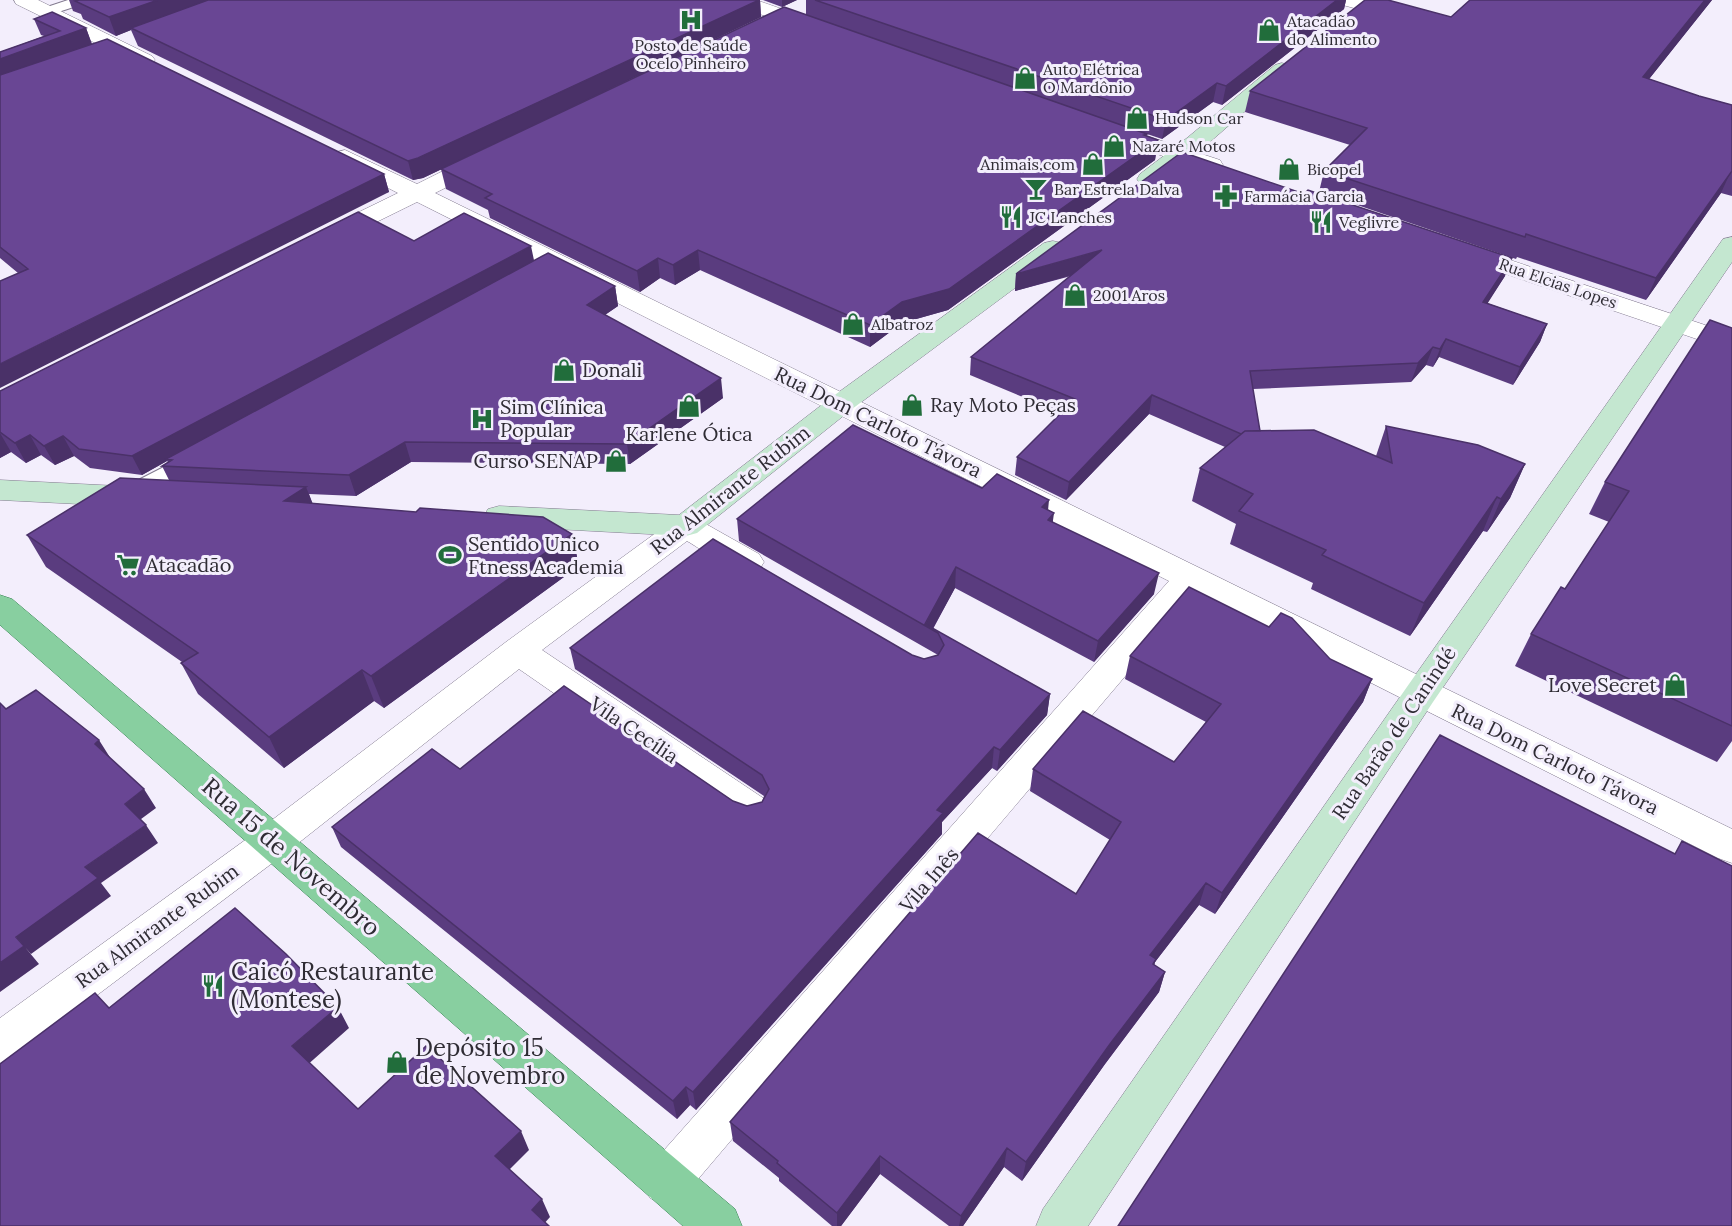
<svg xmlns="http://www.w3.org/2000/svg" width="1732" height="1226" font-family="Lora,serif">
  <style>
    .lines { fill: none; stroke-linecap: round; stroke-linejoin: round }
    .service-casing { stroke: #827a8f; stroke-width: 2 }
    .minor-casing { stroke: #827a8f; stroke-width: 1 }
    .secondary-casing { stroke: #827a8f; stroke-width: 1 }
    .primary-casing { stroke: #368151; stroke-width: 1 }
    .service { fill: #fff; fill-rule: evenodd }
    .minor { fill: #fff; fill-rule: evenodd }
    .secondary { fill: #c4e7d0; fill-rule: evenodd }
    .primary { fill: #88cfa0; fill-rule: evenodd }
    .wall { fill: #5a3c7f }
    .shaded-wall { fill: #4a3168 }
    .building { fill: #694694; stroke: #4a3168; stroke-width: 1.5 }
    .labels { text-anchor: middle; stroke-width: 6; stroke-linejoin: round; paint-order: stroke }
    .far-poi-label { font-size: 16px; fill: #2f2c34; stroke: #f3eefc; text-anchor: start }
    .far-street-label { font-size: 16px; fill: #2f2c34; stroke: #f3eefc }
    .poi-label { font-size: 20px; fill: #2f2c34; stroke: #f3eefc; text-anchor: start }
    .street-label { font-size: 20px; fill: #2f2c34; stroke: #f3eefc }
    .near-street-label { font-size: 24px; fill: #2f2c34; stroke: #f3eefc }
    .near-poi-label { font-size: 24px; fill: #2f2c34; stroke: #f3eefc; text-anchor: start }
  </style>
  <rect width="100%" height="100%" fill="#f3eefc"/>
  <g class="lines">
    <!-- service casing -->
    <g class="service-casing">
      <path id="service" d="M68,0H88L86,3L46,16L39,12L41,9Z
        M193,452L201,454L204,459L201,464L135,500L127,502L119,500L116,495L119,490Z"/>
    </g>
    <!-- minor casing -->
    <g class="minor-casing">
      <path id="minor" d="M14,0H38L152,56L155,60L152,64H138L16,4Z
        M729,0H756L822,23L825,27L822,31H808L731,4Z
        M1337,0H1368L1374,5L1372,9L1365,11L1339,4Z
        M1116,126L1220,160L1223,165L1220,170L1212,172L1108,138L1105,133L1108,128Z
        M345,150L417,184L477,154L485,152L493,154L496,159L493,164L435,193L1732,829V863L1718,858L1195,594L682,1198L666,1205L650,1198L643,1182L650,1166L1169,581L417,202L336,242L327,244L318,242L315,237L318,232L398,193L337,162L334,157L337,152Z
        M1465,245L1732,334V351L1456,257L1453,252L1456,247Z
        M686,516L697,519L759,554L764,562L759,570C735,577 708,553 687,541L542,650L763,798L769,809L763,820L750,824L737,820L519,669L287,852L15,1057L0,1063V1018L259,830L506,642L675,519Z"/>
    </g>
    <!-- secondary casing -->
    <g class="secondary-casing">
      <path id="secondary" d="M1282,63L1289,65L1292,69L1289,73L1203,148L1156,184L1148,186L1140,184L1137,179L1140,174L1187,138L1275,65Z
        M1732,237V262L1433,702L1088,1226H1036L1043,1209L1409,684L1723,239Z
        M1053,241L1062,243L1065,248L1062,253L852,409L697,533L686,536L499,526L488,523L484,516L488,509L499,506L679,515L832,397L1044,243Z
        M0,480L139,487L150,490L154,497L150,504L139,507L0,500Z"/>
    </g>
    <!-- primary casing -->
    <g class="primary-casing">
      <path id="primary" d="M0,595L12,599L735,1209L742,1226H683L0,625Z"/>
    </g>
    <!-- service -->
    <use href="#service" class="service"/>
    <!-- minor -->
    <use href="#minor" class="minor"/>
    <!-- secondary -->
    <use href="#secondary" class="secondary"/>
    <!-- primary -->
    <use href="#primary" class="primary"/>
  </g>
  <!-- wall -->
  <path class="wall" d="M69,0H760L761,17L423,178L413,180L138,46L131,30L116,36L83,19L81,14L73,11Z
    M763,0H797L782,7Z
    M806,0H1346L1344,9L1222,105L1213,102L1162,139L1147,134L1146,136L1158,140L1155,160L948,310L902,323L870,347L700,270L675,285L660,278L640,292L490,218L488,210L446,189L441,169L806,15Z
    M1470,0H1712L1649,79L1699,96L1732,105V196L1721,193L1646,300L1517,257L1516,259L1319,192L1324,171L1350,145L1245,112L1250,91L1451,17Z
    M34,19L86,28L92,44L384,174L389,192L18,273L0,258V52L44,36L41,35Z
    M414,241L534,261L615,286L618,306L605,315L723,398L630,464L411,462L356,496L309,494L312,503L572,534L579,566L384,708L374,701L284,768L198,694L181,663L182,662L46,567L27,535L169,480L162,466L168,462L167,461L142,475L90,468L74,456L55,465L41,455L26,463L11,452L0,458V391Z
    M1016,274L1505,276L1487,303L1547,324L1540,342L1513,385L1439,357L1433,367L1426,365L1411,382L1253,389L1260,431L1376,456L1386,426L1525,464L1510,498L1487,532L1483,531L1410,636L1311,589L1313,583L1230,544L1236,524L1192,501L1200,468L1225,447L1149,414L1066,500L1015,475L1017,457L1061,413L970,375L971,357L1071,276L1015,291Z
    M1732,328V741L1717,762L1515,666L1531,634L1565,589L1609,522L1589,514L1605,482Z
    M982,488L1048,510L1053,522L1154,594L1094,662L955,588L933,629L1050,694L1047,715L997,771L992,768L942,822V834L696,1110L690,1105L677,1119L341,847L332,827L460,769L733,801L747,806L762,802L764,796L575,669L570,648L912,655L924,659L938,655L739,541L737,519Z
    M1130,656L1330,659L1372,679L1363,702L1215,914L1199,905L1155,962L1154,965L1165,972L1159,992L1105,1064L1022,1181L1004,1167L963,1226H949L880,1174L841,1226H832L779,1181V1178L733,1141L730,1122L1076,894L1110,840L1030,791L1033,769L1174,762L1206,722L1125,679Z"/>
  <!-- shaded-wall -->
  <path class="shaded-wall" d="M158,0H213L131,28V30L116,36L109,17Z
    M759,0H760L761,17L423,178L413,180L408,161Z
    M782,0H797L782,7Z
    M1337,0H1346L1344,9L1222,105L1226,86Z
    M1705,0H1712L1634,98L1643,77Z
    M86,28L92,45L0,79V59Z
    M1217,83L1213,102L1162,139L1166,120Z
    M1147,134L1144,150L1158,140L1155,160L948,310L902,323L870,347V325L902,302Z
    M1731,171L1721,193L1646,300L1656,278Z
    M384,174L389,192L0,388V364Z
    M531,246L535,265L166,459L167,461L142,475L132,456Z
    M698,250L700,270L675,285L673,265Z
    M1102,250L1100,267L1015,291L1016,274Z
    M658,258L660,278L640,292L637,271Z
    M1512,258L1505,276L1477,320L1483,302Z
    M615,286L618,306L590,325L587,305Z
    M1547,324L1540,342L1513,385L1520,367Z
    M1446,339L1439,357L1433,367L1440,349Z
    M1433,347L1426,365L1411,382L1418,363Z
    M721,378L723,398L630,464L627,444Z
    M1152,395L1149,414L1066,500L1069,482Z
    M0,433L11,452L0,458Z
    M30,435L41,455L26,463L15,443Z
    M63,436L74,456L55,465L44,446Z
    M405,442L411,462L356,496L349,475Z
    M1525,464L1510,498L1487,532L1501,499Z
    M306,487L319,519L284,501Z
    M1497,497L1483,531L1410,636L1424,603Z
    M1049,500L1047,521L1042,507Z
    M1054,513L1051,535L1048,520Z
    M572,534L579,566L384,708L371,676Z
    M956,567L955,588L932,630L925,625Z
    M1159,573L1154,594L1094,662L1098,641Z
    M362,670L374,701L284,768L269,737Z
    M1372,679L1363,702L1215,914L1222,893Z
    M1050,694L1047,715L997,771L1000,750Z
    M99,740L111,759L95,744Z
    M994,747L992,768L942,822V834L696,1110L693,1092L937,810Z
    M144,789L156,808L137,822L125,804Z
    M146,825L158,843L101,883L111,896L31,954L16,937L85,867Z
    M1206,883L1199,905L1155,962L1150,980V955Z
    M24,946L39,964L0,992V963Z
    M1165,972L1159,992L1105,1064L1022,1181L1026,1162L1110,1044Z
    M338,1007L349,1028L305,1067L292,1046Z
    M686,1087L690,1105L677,1119L673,1101Z
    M521,1131L529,1150L504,1175L495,1156Z
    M1007,1148L1004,1167L963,1226H959L961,1216Z
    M880,1156V1174L841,1226H837V1213Z
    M542,1199L550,1217L542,1226L532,1210Z"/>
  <!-- building -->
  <path class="building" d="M79,0H158L109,17L75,1Z
    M208,0H759L418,158L408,161L131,28Z
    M815,0H1337L1226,86L1217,83L1166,120Z
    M1365,0H1388L1451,17L1470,0H1705L1643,77L1699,96L1732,105V171L1656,278L1526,234L1525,237L1324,171L1367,128L1250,91Z
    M784,7L1147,134L1144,135L1158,140L949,289L902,302L870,325L698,250L673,265L658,258L637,271L485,198L492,194L441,169Z
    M52,12L86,28L0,59V52L60,31L34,19Z
    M107,39L384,174L0,364V281L28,269L0,247V75Z
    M1182,152L1304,194L1308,190L1512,258L1483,302L1547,324L1520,367L1446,339L1440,349L1433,347L1418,363L1250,371L1260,431H1245L1241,434L1152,395L1069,482L1017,457L1075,399L971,357L1102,250L1016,274Z
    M358,212L414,241L464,213L531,246L132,456L79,449L63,436L44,446L30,435L15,443L0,432V391Z
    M548,253L615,286L587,305L721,378L627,444L405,442L349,475L162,466L172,460L166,459Z
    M1710,320L1732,328V726L1531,634L1561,587L1565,589L1629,491L1605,482Z
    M853,425L982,488L997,474L1049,500L1042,507L1054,513L1048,520L1159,573L1098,641L956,567L925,624L1050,694L1000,750L994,747L937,810L943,813L693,1092L686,1087L673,1101L332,827L432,749L460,769L564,686L733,801L747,806L762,802L769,789L762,775L570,648L713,539L912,655L924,659L938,655L944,645L938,633L737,519Z
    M1386,426L1478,445L1525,464L1501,499L1497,497L1424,603L1322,555L1326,550L1239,511L1253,494L1200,468L1245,431L1314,430L1392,463Z
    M120,478L306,487L284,501L416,512L420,508L543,517L572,534L371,676L362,670L269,737L181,663L198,653L27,535Z
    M1189,587L1269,627L1281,613L1292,618L1330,659L1372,679L1222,893L1206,883L1150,955L1156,959L1153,964L1165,972L1110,1044L1026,1162L1007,1148L961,1216L880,1156L837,1213L777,1163L778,1161L730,1122L978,833L1076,894L1121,822L1033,769L1083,711L1174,762L1221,704L1130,656Z
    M36,690L99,740L95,744L144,789L125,804L146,825L85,867L98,878L16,937L24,946L0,963V703L6,709Z
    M1440,735L1675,854L1682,841L1732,866V1226H1118Z
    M235,908L286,954L338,1007L292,1046L358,1109L426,1046L521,1131L495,1156L542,1199L532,1210L549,1226H0V1064L95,993L109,1008Z"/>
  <!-- icons -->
  <defs>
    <g id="hospital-bare" transform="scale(1.8)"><path d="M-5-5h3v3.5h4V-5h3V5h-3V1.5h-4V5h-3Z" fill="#216d3b" stroke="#f3eefc" stroke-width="2.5" paint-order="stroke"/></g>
    <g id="shop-bare" transform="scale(1.8)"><path d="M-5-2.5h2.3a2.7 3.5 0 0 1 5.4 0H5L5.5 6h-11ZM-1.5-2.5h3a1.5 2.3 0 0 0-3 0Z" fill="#216d3b" stroke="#f3eefc" stroke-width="2.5" paint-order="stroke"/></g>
    <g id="bar-bare" transform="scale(1.8)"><path d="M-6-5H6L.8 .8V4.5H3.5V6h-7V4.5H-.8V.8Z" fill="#216d3b" stroke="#f3eefc" stroke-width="2.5" paint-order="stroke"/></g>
    <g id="pharmacy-bare" transform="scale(1.8)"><path d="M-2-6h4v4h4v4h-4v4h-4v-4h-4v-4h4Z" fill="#216d3b" stroke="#f3eefc" stroke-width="2.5" paint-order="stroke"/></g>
    <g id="restaurant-bare" transform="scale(1.8)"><path d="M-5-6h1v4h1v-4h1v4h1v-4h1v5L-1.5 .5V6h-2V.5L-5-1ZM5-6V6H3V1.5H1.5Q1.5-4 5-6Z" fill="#216d3b" stroke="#f3eefc" stroke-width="2.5" paint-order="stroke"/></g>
    <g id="stadium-bare" transform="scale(1.8)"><path d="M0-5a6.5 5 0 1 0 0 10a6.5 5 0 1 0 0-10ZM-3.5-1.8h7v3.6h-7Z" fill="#216d3b" stroke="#f3eefc" stroke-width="2.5" paint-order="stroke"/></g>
    <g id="supermarket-bare" transform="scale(1.8)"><path d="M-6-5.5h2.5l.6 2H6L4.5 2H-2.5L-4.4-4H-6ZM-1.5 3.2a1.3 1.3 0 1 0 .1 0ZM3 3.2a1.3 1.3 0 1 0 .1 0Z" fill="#216d3b" stroke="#f3eefc" stroke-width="2.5" paint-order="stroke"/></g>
  </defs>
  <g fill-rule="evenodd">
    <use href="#hospital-bare" x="691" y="20"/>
    <use href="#shop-bare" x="1269" y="30"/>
    <use href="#shop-bare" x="1025" y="78"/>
    <use href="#shop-bare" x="1137" y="118"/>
    <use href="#shop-bare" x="1114" y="146"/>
    <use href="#shop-bare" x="1093" y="164"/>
    <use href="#shop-bare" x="1289" y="169"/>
    <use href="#bar-bare" x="1036" y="189"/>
    <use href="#pharmacy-bare" x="1226" y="196"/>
    <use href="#restaurant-bare" x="1011" y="217"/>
    <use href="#restaurant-bare" x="1321" y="222"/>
    <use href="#shop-bare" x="1075" y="295"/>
    <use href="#shop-bare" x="853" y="324"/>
    <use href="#shop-bare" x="564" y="370"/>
    <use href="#shop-bare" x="912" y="405"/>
    <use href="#shop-bare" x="689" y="406"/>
    <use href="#hospital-bare" x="482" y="419"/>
    <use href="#shop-bare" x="616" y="461"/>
    <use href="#stadium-bare" x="450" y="555"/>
    <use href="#supermarket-bare" x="128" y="565"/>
    <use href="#shop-bare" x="1675" y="685"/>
    <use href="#restaurant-bare" x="213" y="986"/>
    <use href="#shop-bare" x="397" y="1062"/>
  </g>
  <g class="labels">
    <!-- far-poi labels -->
    <g class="far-poi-label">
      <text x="1287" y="27">Atacadão<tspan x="1287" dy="18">do Alimento</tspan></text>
      <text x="691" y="51" text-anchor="middle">Posto de Saúde<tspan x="691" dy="18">Ocelo Pinheiro</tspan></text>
      <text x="1043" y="75">Auto Elétrica<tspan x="1043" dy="18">O Mardônio</tspan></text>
      <text x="1155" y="124">Hudson Car</text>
      <text x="1132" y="152">Nazaré Motos</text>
      <text x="1075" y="170" text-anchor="end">Animais.com</text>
      <text x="1307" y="175">Bicopel</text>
      <text x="1054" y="195">Bar Estrela Dalva</text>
      <text x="1244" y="202">Farmácia Garcia</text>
      <text x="1029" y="223">JC Lanches</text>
      <text x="1339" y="228">Veglivre</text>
      <text x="1093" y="301">2001 Aros</text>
      <text x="871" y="330">Albatroz</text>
    </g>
    <!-- far-street labels -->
    <g class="far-street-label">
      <text transform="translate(1558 283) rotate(19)" y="6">Rua Elcias Lopes</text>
    </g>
    <!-- poi labels -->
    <g class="poi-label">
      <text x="582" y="377">Donali</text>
      <text x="930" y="412">Ray Moto Peças</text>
      <text x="500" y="414">Sim Clínica<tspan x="500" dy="23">Popular</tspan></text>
      <text x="689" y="441" text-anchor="middle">Karlene Ótica</text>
      <text x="598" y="468" text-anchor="end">Curso SENAP</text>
      <text x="468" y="551">Sentido Unico<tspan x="468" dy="23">Ftness Academia</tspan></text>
      <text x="146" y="572">Atacadão</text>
      <text x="1657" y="692" text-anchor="end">Love Secret</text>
    </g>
    <!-- street labels -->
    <g class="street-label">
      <text transform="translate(878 422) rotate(26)" y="7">Rua Dom Carloto Távora</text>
      <text transform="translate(730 490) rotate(-38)" y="7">Rua Almirante Rubim</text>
      <text transform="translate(634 730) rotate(34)" y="7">Vila Cecília</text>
      <text transform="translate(1394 733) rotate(-56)" y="7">Rua Barão de Canindé</text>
      <text transform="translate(1555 759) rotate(26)" y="7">Rua Dom Carloto Távora</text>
      <text transform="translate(929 880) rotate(-49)" y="7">Vila Inês</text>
      <text transform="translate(157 926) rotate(-36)" y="7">Rua Almirante Rubim</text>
    </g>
    <!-- near-street labels -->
    <g class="near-street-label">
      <text transform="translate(291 857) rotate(41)" y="8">Rua 15 de Novembro</text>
    </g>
    <!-- near-poi labels -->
    <g class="near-poi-label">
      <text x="231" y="980">Caicó Restaurante<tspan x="231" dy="28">(Montese)</tspan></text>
      <text x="415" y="1056">Depósito 15<tspan x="415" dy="28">de Novembro</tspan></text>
    </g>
  </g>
</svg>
